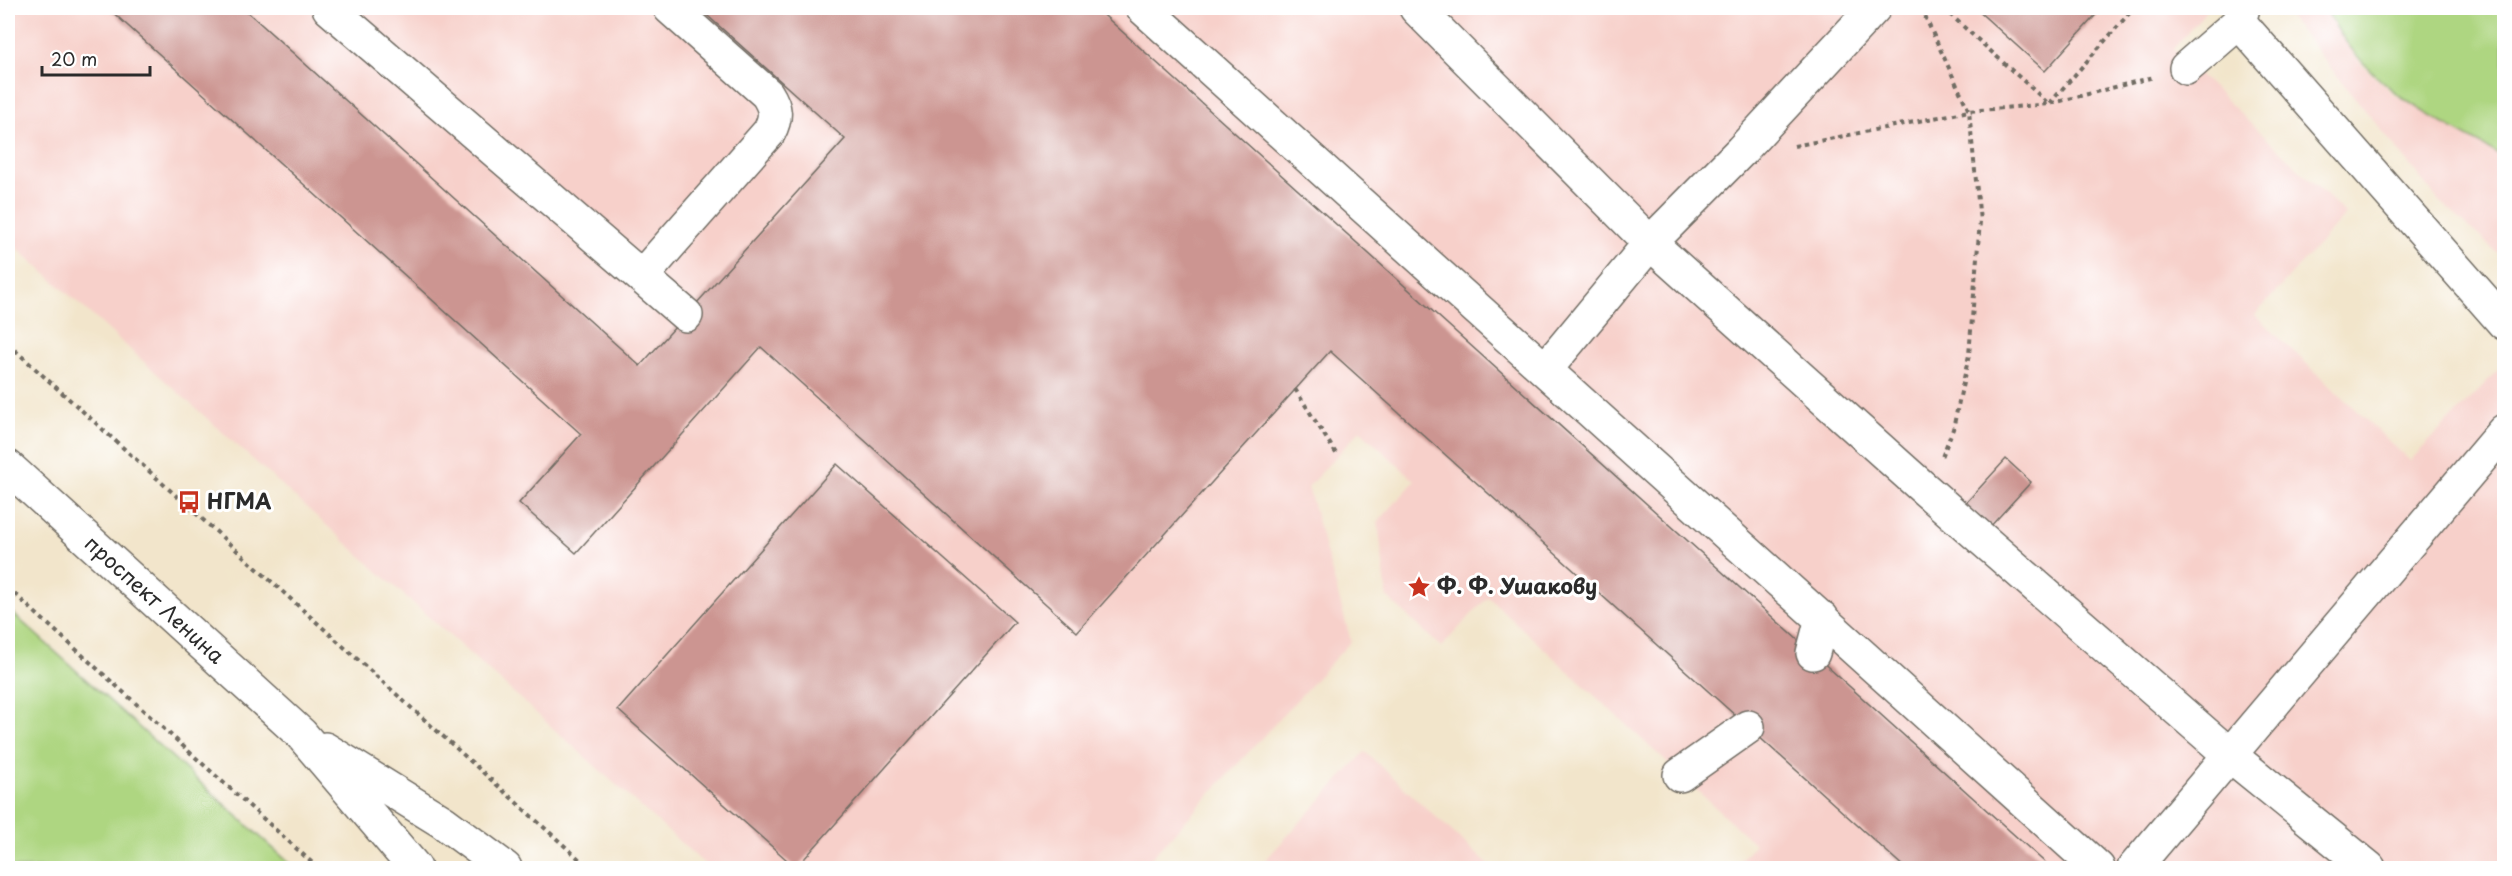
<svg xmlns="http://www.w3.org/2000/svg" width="2512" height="876" font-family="'Playpen Sans',sans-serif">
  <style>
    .built { fill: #f7d0ca }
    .green { fill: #aed681; stroke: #6c8056; stroke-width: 1.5 }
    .building { fill: #cc9591 }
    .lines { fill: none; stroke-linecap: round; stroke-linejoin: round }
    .minor-casing { stroke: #716c63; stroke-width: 36 }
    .path { stroke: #716c63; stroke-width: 4; stroke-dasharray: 4.5 4.5; stroke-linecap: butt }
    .minor { stroke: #fff; stroke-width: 33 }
    .labels { text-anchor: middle; stroke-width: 6; stroke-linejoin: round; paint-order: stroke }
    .poi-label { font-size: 21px; font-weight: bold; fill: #2b2b2b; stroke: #fff; text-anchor: start }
    .street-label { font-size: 21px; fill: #2b2b2b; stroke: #fff }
  </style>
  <rect width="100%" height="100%" fill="#fff"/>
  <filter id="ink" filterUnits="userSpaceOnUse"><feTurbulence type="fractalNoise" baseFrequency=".0167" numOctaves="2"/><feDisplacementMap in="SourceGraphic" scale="12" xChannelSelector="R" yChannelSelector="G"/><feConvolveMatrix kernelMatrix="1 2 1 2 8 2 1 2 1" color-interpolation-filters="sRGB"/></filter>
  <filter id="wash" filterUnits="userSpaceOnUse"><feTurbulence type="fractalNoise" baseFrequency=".008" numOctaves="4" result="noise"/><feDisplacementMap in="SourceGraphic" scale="24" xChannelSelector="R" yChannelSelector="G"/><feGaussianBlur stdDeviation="1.35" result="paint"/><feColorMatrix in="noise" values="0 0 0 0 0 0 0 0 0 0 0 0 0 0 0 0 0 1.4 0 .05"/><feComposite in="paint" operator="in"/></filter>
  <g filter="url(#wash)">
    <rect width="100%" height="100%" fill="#f2e5cb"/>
    <!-- built -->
    <path class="built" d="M8,8H108L581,434L520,503L575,553L761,347L1330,351L1905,868H1733L1755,844L1488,597L1441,647L1387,597L1378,522L1415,481L1360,430L1308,487L1351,641L1142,868H709L8,240Z
      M243,8H699L845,139L640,366Z
      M1096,8H1975L2045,71L2102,8H2209L2173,49L2346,214L2255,315L2410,461L2499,369L2504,360V506L2498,514L2504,521V868H2051Z
      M2282,8H2325L2336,28L2361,64L2393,94L2504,157V258L2439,201Z
      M1365,752L1492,868H1258Z"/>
    <!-- green -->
    <path class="green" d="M2325,8H2504V157C2427,114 2369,91 2325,8Z
      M8,609L295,868H8Z"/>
    <g id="blocks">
      <!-- building -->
      <path class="building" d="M108,8H243L640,366L845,139L699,8H1096L2051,868H1905L1330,351L1077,632L761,347L576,553L519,503L581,434Z
        M1975,8H2102L2045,71Z
        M2006,459L2031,482L1988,529L1964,505Z
        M837,464L1015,622L796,868L618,710Z"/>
    </g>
  </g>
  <g filter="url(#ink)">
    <use href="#blocks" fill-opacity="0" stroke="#716c63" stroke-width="1.5"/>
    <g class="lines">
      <!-- minor casing -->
      <g class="minor-casing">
        <path id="minor" d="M329,8L686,315
          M1143,8L2098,868
          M1416,8L1650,243L1920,485L2231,756L2369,868
          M2239,22L2504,323
          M2186,68L2239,22L2243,8
          M642,276L769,132C777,117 776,108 767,94L670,8
          M1545,370L1650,243L1741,151L1874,8
          M8,467L301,734L415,868
          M1813,653L1822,618
          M325,749L443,822L505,868
          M1680,775L1748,727
          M2134,868L2504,431"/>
      </g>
      <!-- path -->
      <path class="path" d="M1921,8L1969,111L1980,221L1969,355L1953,429L1942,457
        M1943,8L2049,104L2134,8
        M1794,146L1969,111L2049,104L2154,77
        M8,344L589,868
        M1295,389L1337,455
        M8,588L318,868"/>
      <!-- minor -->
      <use href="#minor" class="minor"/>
    </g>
  </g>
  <!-- icons -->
  <defs>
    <g id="bus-bare" transform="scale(1.8)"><path d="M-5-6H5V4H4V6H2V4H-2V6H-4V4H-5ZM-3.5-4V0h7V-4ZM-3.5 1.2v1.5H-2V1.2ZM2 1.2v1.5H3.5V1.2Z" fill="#c8321e" stroke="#fff" stroke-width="2.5" paint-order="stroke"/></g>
    <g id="sight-bare" transform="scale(1.8)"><path d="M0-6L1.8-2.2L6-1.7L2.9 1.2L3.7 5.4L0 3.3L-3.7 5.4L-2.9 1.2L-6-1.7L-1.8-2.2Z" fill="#c8321e" stroke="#fff" stroke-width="2.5" paint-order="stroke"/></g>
  </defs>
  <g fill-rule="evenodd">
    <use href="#bus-bare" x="189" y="502"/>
    <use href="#sight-bare" x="1419" y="587"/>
  </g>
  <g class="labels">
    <!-- poi labels -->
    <g class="poi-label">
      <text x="207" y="509">НГМА</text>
      <text x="1437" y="594">Ф. Ф. Ушакову</text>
    </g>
    <!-- street labels -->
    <g class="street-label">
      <text transform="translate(154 600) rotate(42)" y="7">проспект Ленина</text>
    </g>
  </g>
  <!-- margin -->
  <rect width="2512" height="876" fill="none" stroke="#fff" stroke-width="30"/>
  <!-- scale -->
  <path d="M42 66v9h108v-9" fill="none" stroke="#2b2b2b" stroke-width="3"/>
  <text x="51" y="66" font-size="18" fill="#2b2b2b" stroke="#ffffff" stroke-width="4.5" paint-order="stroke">20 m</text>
</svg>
